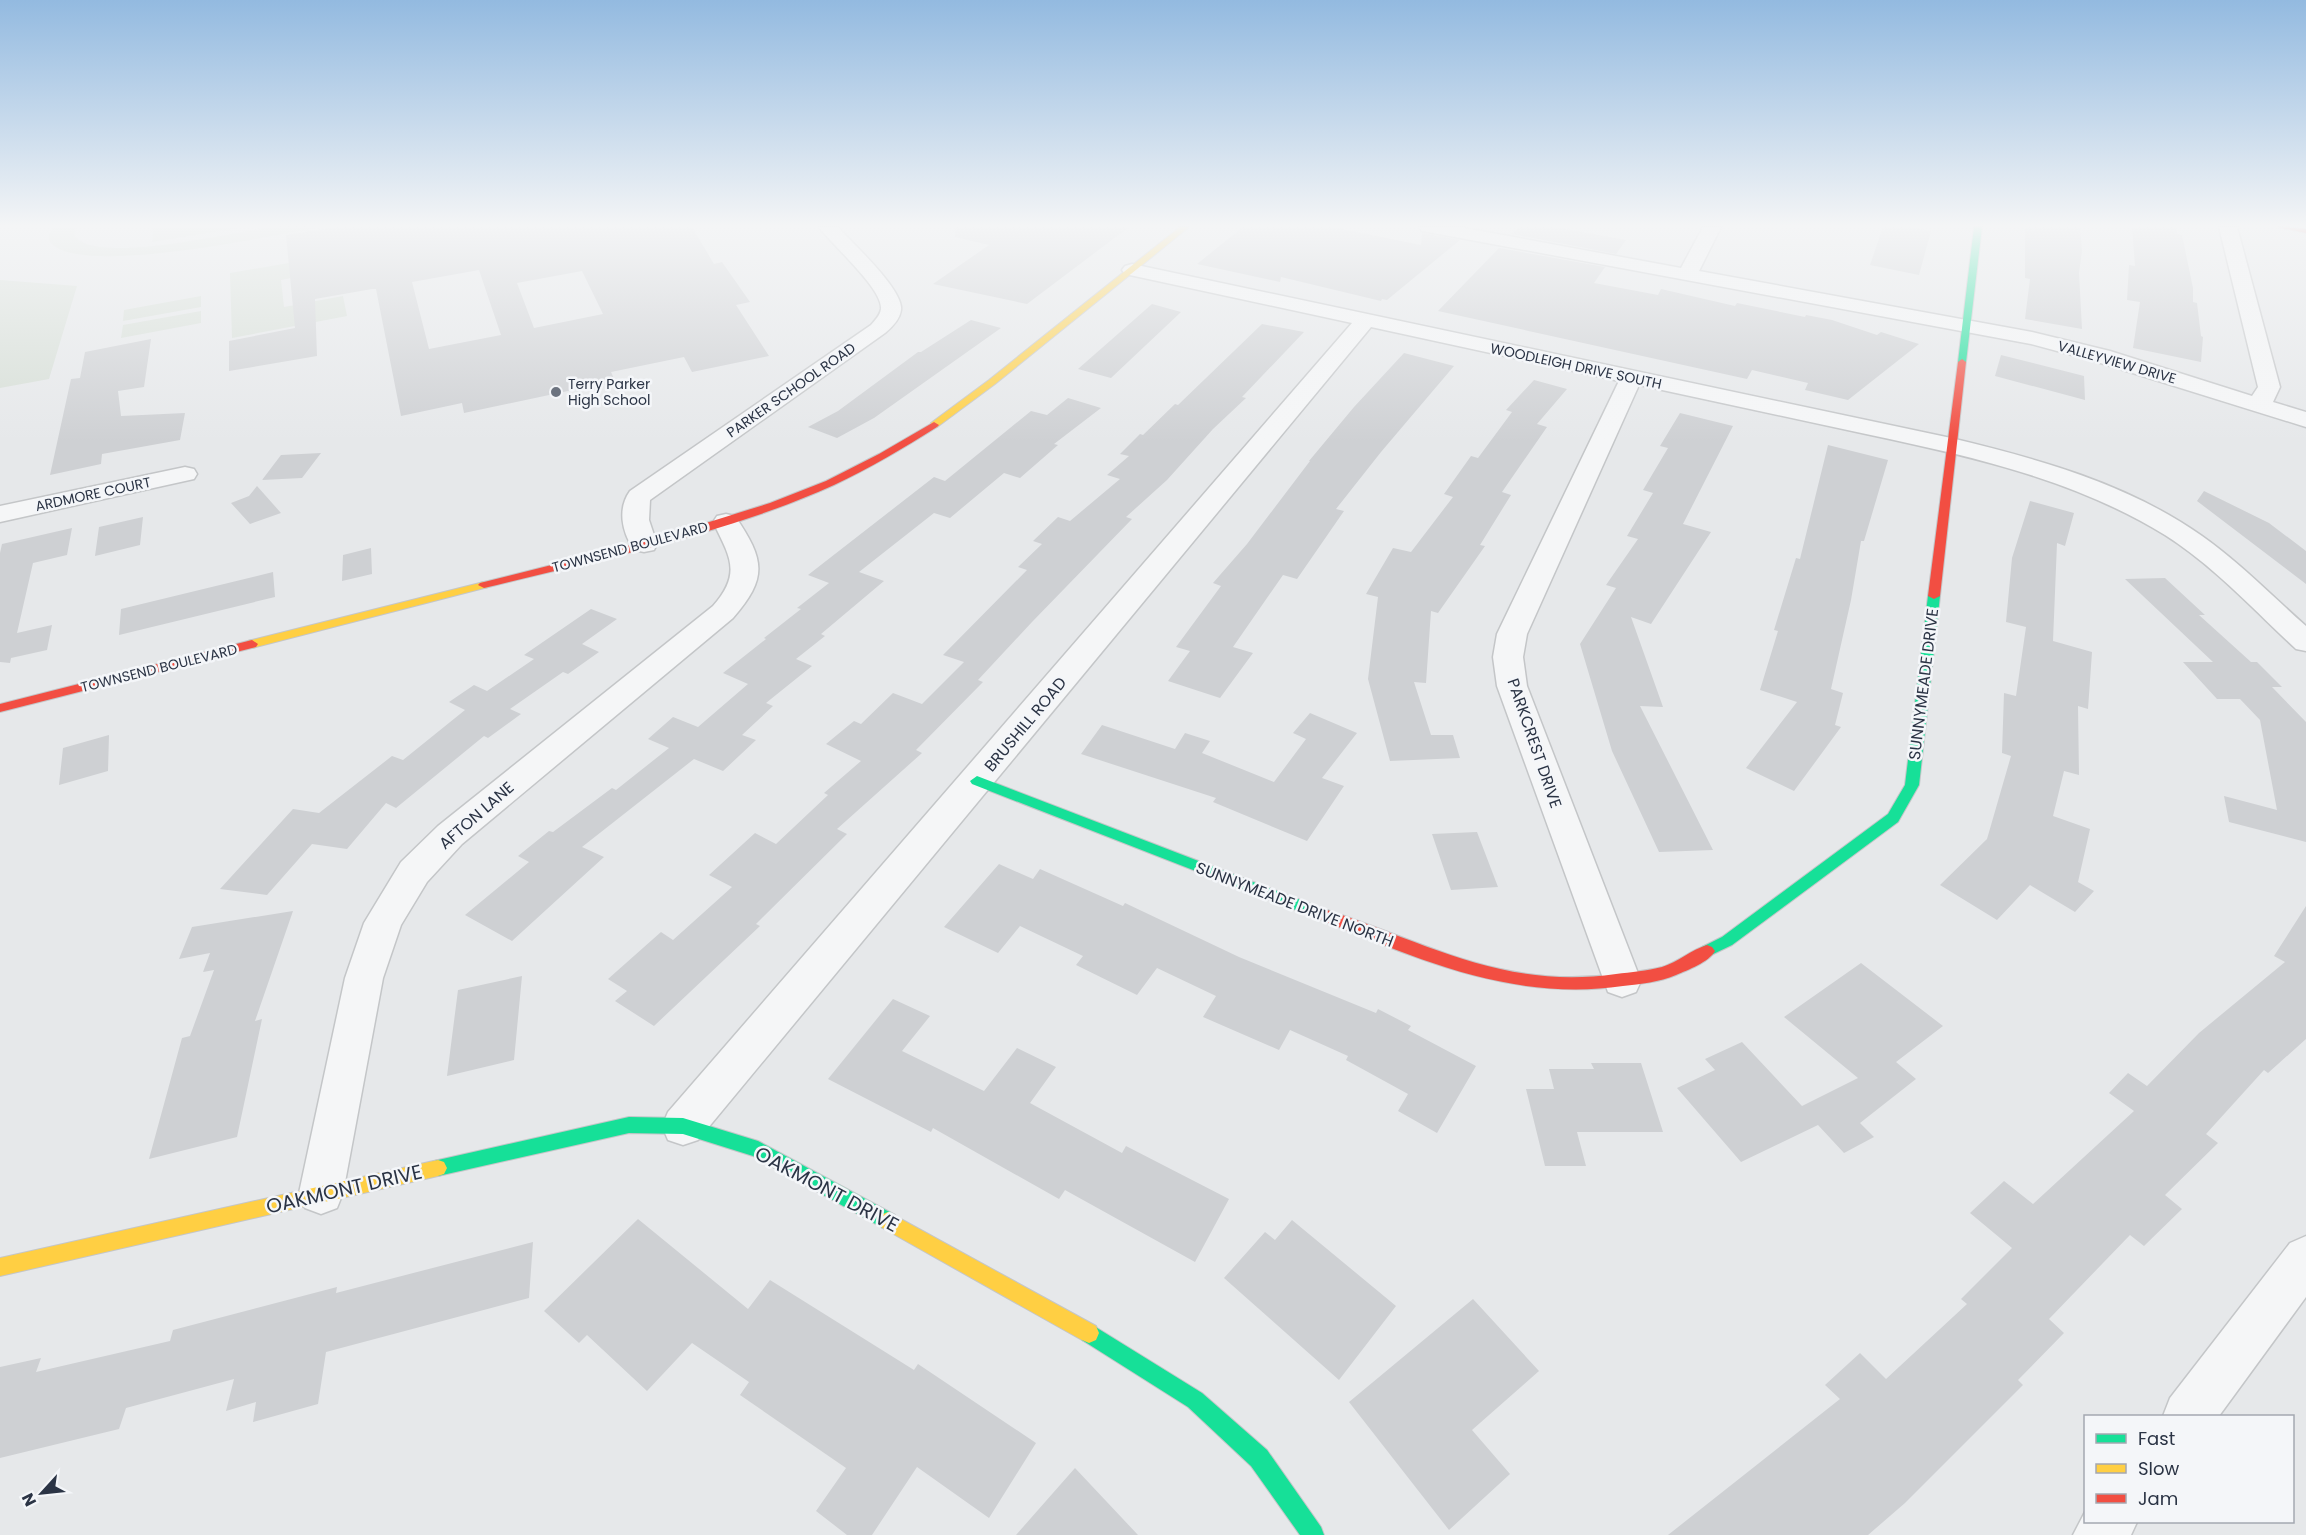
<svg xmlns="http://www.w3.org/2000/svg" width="2306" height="1535" font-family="Poppins,sans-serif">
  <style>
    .green { fill: #d6ded6 }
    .building { fill: #ced0d3; fill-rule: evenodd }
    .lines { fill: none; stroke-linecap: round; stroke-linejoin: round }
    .street-casing { stroke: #c4c6c8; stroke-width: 3 }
    .fast-casing { stroke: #c4c6c8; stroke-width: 2 }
    .slow-casing { stroke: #c4c6c8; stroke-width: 2 }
    .jam-casing { stroke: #c4c6c8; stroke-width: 2 }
    .street { fill: #f5f6f7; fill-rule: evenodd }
    .fast { fill: #16e098; fill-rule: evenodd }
    .slow { fill: #ffcf43; fill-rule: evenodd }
    .jam { fill: #f24e42; fill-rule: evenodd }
    .poi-dot { fill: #6c737f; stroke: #f4f6f9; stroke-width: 2 }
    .labels { text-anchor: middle; stroke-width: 5; stroke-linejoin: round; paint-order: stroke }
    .far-street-label { font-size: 14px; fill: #2b3445; stroke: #f4f6f9 }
    .far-poi-label { font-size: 14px; fill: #2b3445; stroke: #f4f6f9; text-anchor: start }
    .street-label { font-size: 16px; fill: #2b3445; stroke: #f4f6f9 }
    .near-street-label { font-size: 20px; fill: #2b3445; stroke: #f4f6f9 }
  </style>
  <rect width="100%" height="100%" fill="#e6e8ea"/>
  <!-- green -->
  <path class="green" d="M54,227H76L74,235C94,267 239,230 275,227C290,226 306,227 321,227C278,234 70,280 49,240V234Z
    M154,227H244L152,242Z
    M312,259L315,273L281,280L284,307L343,296L347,316L232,338L230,273Z
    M0,280L77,286L49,379L0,388Z
    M201,296V307L123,321L124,310Z
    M201,311V323L121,338L123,325Z"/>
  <!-- building -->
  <path class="building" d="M338,227H692L714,264L722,262L750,302L736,305L769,356L692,372L684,357L611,372L615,381L464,413L462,403L401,416L376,289H372L315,299L317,356L229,371V341L295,328L286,235ZM479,270L501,335L429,349L412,282ZM582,271L603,314L534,328L517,283Z
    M956,227H1129L1027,304L933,284L989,245L955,237Z
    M1243,227H1332L1421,245L1422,233L1460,240L1387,300L1382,299L1381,301L1281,277L1280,282L1197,264Z
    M1519,227H1555L1626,240L1616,254L1512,234Z
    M1883,227H1909L1931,231L1919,275L1870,265Z
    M2025,227H2080L2082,251L2079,273L2082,329L2025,319L2030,279L2025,278Z
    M2132,227H2176L2177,234L2182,235L2193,288V302L2197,303L2201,336L2203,337L2201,362L2133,348L2140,302L2127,300L2129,265L2135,266Z
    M1499,248L1605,267L1594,283L1658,295L1661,289L1735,306L1737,303L1805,317L1806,315L1832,320L1877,335L1881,332L1919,344L1848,400L1805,390L1808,383L1752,370L1747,379L1438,311Z
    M1152,304L1181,312L1111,378L1078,369Z
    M971,320L1001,328L874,418L837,438L808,427L838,411L918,352H921Z
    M1262,324L1304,332L1242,397L1246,398L1213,429L1167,480L1126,517L1132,519L1032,622L978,680L983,682L916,750L922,753L837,829L847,834L756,924L760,926L654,1026L615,1001L627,991L608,979L661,932L673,940L732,887L709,875L755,833L776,844L828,795L824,793L861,761L826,744L854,721L861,724L893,693L922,704L964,662L943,655L1027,570L1018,567L1042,544L1033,541L1058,517L1070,521L1120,479L1107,475L1129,456L1120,454L1140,434L1143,435L1175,404L1178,405Z
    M151,339L144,387L118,391L121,416L185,413L180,440L102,454L101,464L50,475L71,379L80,378L85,352Z
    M1404,353L1454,366L1381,452L1336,509L1344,511L1297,579L1283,575L1233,647L1253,653L1220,698L1168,681L1190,651L1176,647L1221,586L1213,583L1247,544L1310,461H1309L1354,407Z
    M2001,355L2084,376L2085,400L1995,376Z
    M1534,380L1567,389L1537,424L1547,427L1502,492L1511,495L1480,545L1485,546L1438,613L1431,611L1426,683L1414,682L1431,735H1453L1460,758L1390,761L1368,679L1378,597L1366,594L1393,548L1411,552L1453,497L1444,494L1471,456L1478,458L1512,412L1506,410Z
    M1068,398L1101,408L1054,444L1058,445L1020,478L1004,473L950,518L934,513L859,572L884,581L821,634L825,636L796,659L812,666L766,703L773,706L742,735L756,740L723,771L694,759L582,847L604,857L512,941L465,915L529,862L518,856L549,831L553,832L612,788L616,790L669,748L648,739L673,717L698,727L748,684L723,673L766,639L764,638L801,609L797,608L829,583L808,575L934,477L945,481L1031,411L1047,415Z
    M1680,413L1733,426L1683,524L1711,532L1651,624L1631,617L1663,707L1640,706L1713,850L1659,852L1612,751L1580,644L1616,588L1606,585L1638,539L1627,536L1653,493L1643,490L1668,448L1660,446Z
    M1828,445L1888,460L1864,541H1861L1851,600L1831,689L1843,693L1835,725L1841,727L1794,791L1746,768L1797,702L1760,690L1778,631L1774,630L1796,558L1800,559Z
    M321,453L302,478L262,480L281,455Z
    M257,486L281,513L250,524L231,503L249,496Z
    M2204,491L2269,523L2306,551V584L2197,501Z
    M2030,501L2074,513L2065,546L2057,543L2053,641L2092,652L2088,709L2078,706L2079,775L2064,771L2053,816L2090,829L2078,882L2094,891L2075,912L2030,885L1997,920L1940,885L1987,839L2011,756L2002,753L2004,693L2016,696L2026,627L2006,622L2012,558Z
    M143,517L140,545L95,556L99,527Z
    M72,528L67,555L33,563L17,633L52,625L47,650L11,658L10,663L0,662V553L2,544Z
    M371,548L372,574L342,581L343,555Z
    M273,572L275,597L119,635L121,609Z
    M2165,578L2205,615H2199L2251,662H2257L2282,687H2272L2306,722V842L2229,822L2224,796L2277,810L2260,720L2240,699H2217L2183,662H2213L2125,579Z
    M591,609L617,619L582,644L599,652L568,674L563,672L510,709L521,714L488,738L484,736L396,808L386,803L347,849L312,844L267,895L220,889L293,809L319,813L392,756L403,760L465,710L449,702L474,685L487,691L534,659L524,655Z
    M1310,713L1357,733L1322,778L1344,786L1307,841L1213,802L1216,798L1081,754L1102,725L1175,749L1185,733L1210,741L1202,753L1274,782L1306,739L1293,733Z
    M109,735L108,771L59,785L63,748Z
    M1477,832L1498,887L1451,890L1432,834Z
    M999,864L1033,879L1040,869L1123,906L1125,903L1239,957L1376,1013L1378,1009L1411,1026L1408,1030L1476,1066L1437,1133L1398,1111L1408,1094L1346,1060L1348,1056L1290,1030L1279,1050L1203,1017L1216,996L1157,968L1137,995L1076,965L1083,956L1020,926L998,953L944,927Z
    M2306,906V1039L2268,1073L2264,1070L2206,1134L2218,1143L2165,1195L2182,1209L2144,1246L2130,1235L2049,1319L2064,1333L2018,1380L2023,1385L1905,1503L1868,1535H1668L1840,1399L1825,1385L1860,1353L1886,1379L1967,1304L1961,1299L2012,1248L1970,1213L2004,1181L2033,1204L2134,1111L2109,1093L2128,1073L2147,1086L2199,1033L2285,962L2274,956Z
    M293,911L255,1021L262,1019L237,1137L149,1159L182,1038L190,1036L214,970L203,972L210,953L179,959L192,927Z
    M1861,963L1943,1026L1896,1062L1916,1079L1860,1123L1874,1137L1844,1153L1818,1125L1741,1162L1677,1088L1715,1070L1705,1059L1742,1042L1802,1106L1858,1078L1784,1017Z
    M522,976L514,1060L447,1076L458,990Z
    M893,999L930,1016L902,1051L984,1091L1017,1048L1056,1067L1030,1103L1122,1153L1126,1146L1229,1199L1195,1262L1065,1190L1059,1199L933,1128L931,1132L828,1079Z
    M1591,1063H1641L1663,1132H1577L1586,1166H1545L1526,1089H1554L1549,1069H1594Z
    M638,1219L748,1309L770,1280L914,1370L918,1364L1036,1443L989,1518L917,1467L872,1535H847L816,1511L846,1468L740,1395L749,1382L692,1343L647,1391L587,1335L579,1343L544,1311Z
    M1292,1220L1396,1306L1339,1380L1224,1278L1265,1232L1275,1240Z
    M533,1242L529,1298L326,1352L318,1404L253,1422L256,1402L226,1411L234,1379L126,1408L119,1429L0,1458V1367L41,1358L36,1372L170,1341L173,1330L337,1287L336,1293Z
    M1473,1299L1539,1371L1472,1430L1510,1474L1449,1530L1349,1402Z
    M1075,1468L1138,1535H1016Z"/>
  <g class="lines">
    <!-- street casing -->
    <g class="street-casing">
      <path id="street" d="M819,227H838C852,243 904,290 901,310C900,319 892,327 885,333L650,500L649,520L657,544L654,550L644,552L634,550C622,532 617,509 630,491L871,325C875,320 880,316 881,309C883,289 832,245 819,227Z
        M1419,227H1459L1681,268L1703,227H1721L1699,271L2032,332L2110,351L2252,396L2258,387L2219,227H2237L2280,387L2273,402L2306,412V427L2094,361L2031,344L1428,232L1422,231Z
        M1132,264L1951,438C2038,459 2127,483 2202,536C2239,562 2272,596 2306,626V651L2296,649C2254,610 2214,566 2165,535C2074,479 1970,456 1866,434C1790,418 1715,401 1639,385L1527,634L1523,657L1527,686L1641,981L1636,992L1622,997L1608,992L1497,686L1493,657L1497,634L1619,381L1371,327L698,1140L683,1145L668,1140L662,1126L668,1112L1352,323L1125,274L1122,270L1125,266Z
        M185,467L194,469L197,474L194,479L0,522V506Z
        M726,514L735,516C765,560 768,578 733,618L462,844L427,882L401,925L383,978L343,1193L337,1208L321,1214L305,1208L299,1193L345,978L364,923L401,862L438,826L713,606C742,573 730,557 713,522L717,516Z
        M2306,1236V1297L2219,1416H2163L2170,1398L2290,1243Z
        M2086,1510V1522H2137L2131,1535H2073Z"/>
    </g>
    <!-- fast casing -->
    <g class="fast-casing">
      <path id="fast" d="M1974,227H1982L1966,362L1962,365L1958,362Z
        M1934,593L1940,596L1919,785L1898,822L1732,945L1707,957L1702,955L1699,951L1702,947L1722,937L1888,814L1905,785L1928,596Z
        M977,776L1329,911L1332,915L1329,919L1324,921L1319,919L972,784L970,781Z
        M629,1117L683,1118L758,1141L895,1215L897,1221L895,1227L888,1230L881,1227L753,1156L683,1134L629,1133L438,1176L432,1174L429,1168L432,1162L438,1160Z
        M1089,1323L1202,1393L1267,1450L1321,1527L1324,1535H1300L1251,1466L1188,1407L1082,1340L1079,1333L1082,1326Z"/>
    </g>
    <!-- slow casing -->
    <g class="slow-casing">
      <path id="slow" d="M1180,227H1189L995,384L937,427H931V423L989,380Z
        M484,582L490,585L488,587L252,648L246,644L248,641Z
        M438,1160L444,1162L447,1168L444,1174L438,1176L0,1276V1258Z
        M888,1212L1096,1326L1099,1333L1096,1340L1089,1343L1082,1340L881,1227L879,1221L881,1215Z"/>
    </g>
    <!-- jam casing -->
    <g class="jam-casing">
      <path id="jam" d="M2278,227L2306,229V233Z
        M1962,359L1966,362L1940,596L1934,599L1928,596L1958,362Z
        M934,422L939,425L937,427C904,448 870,468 834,485C723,535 601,559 484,588L478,585L480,583L655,539L770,503L826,481L879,454Z
        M252,640L258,644L256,647L0,712V704Z
        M1324,909C1426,942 1503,990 1616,974C1631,972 1647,971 1662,967C1678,962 1691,950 1707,945L1712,947L1715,951C1709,962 1688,970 1676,975C1659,982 1641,984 1623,986C1513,1002 1418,959 1319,919L1316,915L1319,911Z"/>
    </g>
    <!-- street -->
    <use href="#street" class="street"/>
    <!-- fast -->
    <use href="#fast" class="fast"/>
    <!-- slow -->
    <use href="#slow" class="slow"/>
    <!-- jam -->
    <use href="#jam" class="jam"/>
  </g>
  <!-- sky -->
  <linearGradient id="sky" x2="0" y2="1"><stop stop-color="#93bae0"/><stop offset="0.51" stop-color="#f4f5f6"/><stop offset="1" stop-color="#f4f5f6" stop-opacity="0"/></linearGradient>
  <rect width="2306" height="442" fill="url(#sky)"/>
  <!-- markers -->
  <circle class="poi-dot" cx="556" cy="392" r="6"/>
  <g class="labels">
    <!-- far-street labels -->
    <g class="far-street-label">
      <text transform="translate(2117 362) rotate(16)" y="5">VALLEYVIEW DRIVE</text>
      <text transform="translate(1576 366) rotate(12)" y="5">WOODLEIGH DRIVE SOUTH</text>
      <text transform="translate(791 390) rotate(-35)" y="5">PARKER SCHOOL ROAD</text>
      <text transform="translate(93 494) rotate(-12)" y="5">ARDMORE COURT</text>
      <text transform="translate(630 547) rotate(-15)" y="5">TOWNSEND BOULEVARD</text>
      <text transform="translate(159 668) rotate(-14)" y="5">TOWNSEND BOULEVARD</text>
    </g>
    <!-- far-poi labels -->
    <g class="far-poi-label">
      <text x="568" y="389">Terry Parker<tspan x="568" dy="16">High School</tspan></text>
    </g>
    <!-- street labels -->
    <g class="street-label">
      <text transform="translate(1923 684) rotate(-83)" y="6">SUNNYMEADE DRIVE</text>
      <text transform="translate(1025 724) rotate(-50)" y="6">BRUSHILL ROAD</text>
      <text transform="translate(1535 743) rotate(71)" y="6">PARKCREST DRIVE</text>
      <text transform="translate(476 815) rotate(-41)" y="6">AFTON LANE</text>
      <text transform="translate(1295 904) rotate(21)" y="6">SUNNYMEADE DRIVE NORTH</text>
    </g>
    <!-- near-street labels -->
    <g class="near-street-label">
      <text transform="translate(344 1189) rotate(-13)" y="7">OAKMONT DRIVE</text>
      <text transform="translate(827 1189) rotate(28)" y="7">OAKMONT DRIVE</text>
    </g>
  </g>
  <!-- legend -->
  <rect x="2084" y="1415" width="210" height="108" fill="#f4f6f9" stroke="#a4a8b1" stroke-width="1.5"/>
  <rect x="2096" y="1434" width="30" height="9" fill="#16e098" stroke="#a4a8b1" stroke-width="1.5"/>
  <text x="2138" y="1445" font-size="18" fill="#2b3445">Fast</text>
  <rect x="2096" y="1464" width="30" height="9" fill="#ffcf43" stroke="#a4a8b1" stroke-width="1.5"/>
  <text x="2138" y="1475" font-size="18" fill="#2b3445">Slow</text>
  <rect x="2096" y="1494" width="30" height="9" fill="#f24e42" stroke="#a4a8b1" stroke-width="1.5"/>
  <text x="2138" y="1505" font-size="18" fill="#2b3445">Jam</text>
  <!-- north arrow -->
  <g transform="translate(42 1493) rotate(243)" stroke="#f4f6f9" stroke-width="4.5" paint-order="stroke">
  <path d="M0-4.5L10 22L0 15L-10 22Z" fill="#2b3445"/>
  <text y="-9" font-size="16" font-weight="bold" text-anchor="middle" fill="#2b3445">N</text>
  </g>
</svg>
